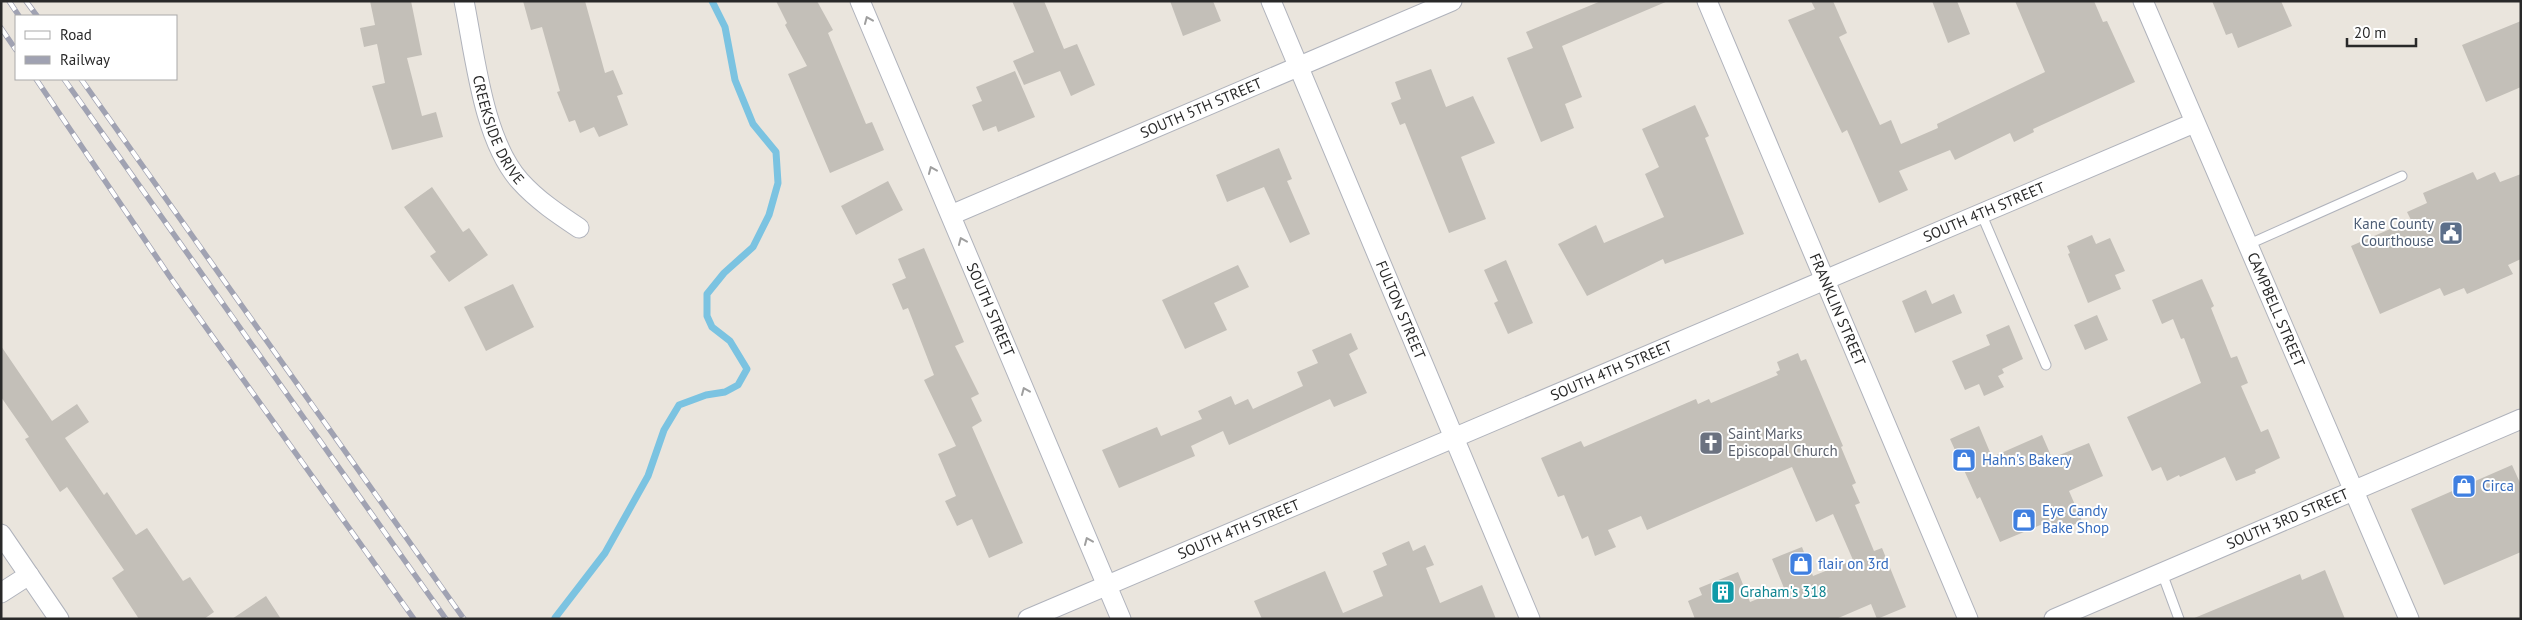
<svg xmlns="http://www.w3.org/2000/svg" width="2522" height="620" font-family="'PT Sans',sans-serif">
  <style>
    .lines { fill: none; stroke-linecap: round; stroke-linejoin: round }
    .stream { stroke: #7bc3e1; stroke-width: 7 }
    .building { fill: #c3bfb8 }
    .lane-casing { stroke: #b0b3bc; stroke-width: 11 }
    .street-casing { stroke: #b0b3bc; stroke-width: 21 }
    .lane { stroke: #fff; stroke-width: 9 }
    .street { stroke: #fff; stroke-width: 19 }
    .rail-casing { stroke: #a0a2b2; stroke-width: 5.5 }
    .rail { stroke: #fff; stroke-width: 4; stroke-dasharray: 11; stroke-linecap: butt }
    .oneway { stroke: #9f9f9f }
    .labels { text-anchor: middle; stroke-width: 4; stroke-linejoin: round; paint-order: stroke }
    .street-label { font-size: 15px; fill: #292929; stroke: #fff }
    .service-label { font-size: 15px; fill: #4e5e75; stroke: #fff; text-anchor: end }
    .worship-label { font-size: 15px; fill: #5b616d; stroke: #fff; text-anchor: start }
    .shop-label { font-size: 15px; fill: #366cbe; stroke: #fff; text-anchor: start }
    .culture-label { font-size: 15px; fill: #0d838f; stroke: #fff; text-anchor: start }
  </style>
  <rect width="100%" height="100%" fill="#eae5dd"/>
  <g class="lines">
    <!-- stream -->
    <path class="stream" d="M555,618L605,553L648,476L664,430L679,405L706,395L725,392L738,385L747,369L730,341L712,327L707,316V294L724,273L753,247L769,215L778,183L776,152L753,124L735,80L725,27L712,1"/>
  </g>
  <!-- building -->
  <path class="building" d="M370,1H411L422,55L407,58L422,116L436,112L443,137L392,150L372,86L385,83L377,44L364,47L360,28L375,25Z
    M523,1H585L605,73L613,70L623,94L617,96L628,125L599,137L594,127L580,133L575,120L569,122L557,92L560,91L542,27L531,30Z
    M776,1H817L833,30L828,33L866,124L872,122L884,150L830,173L788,74L807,66L785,25L787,23Z
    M1012,1H1044L1064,49L1077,44L1095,85L1071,96L1060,71L1024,85L1013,61L1034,52Z
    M1170,1H1213L1221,21L1183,36Z
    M1601,1H1668L1562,46L1582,97L1565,104L1574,128L1541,142L1507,58L1533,48L1526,32Z
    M1811,1H1833L1847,33L1839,37L1880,125L1891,120L1901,144L1938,128L1937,124L2045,72L2015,1H2094L2103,22L2107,21L2135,82L2033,129L2034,132L2014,142L2010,133L1955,160L1950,150L1899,171L1908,190L1879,203L1847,130L1842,133L1788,20L1815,9Z
    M1932,1H1957L1970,34L1948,43Z
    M2212,1H2281L2292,26L2238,48L2232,33L2226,35Z
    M2521,21V87L2486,102L2462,45Z
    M1431,69L1446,107L1473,96L1495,143L1461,157L1486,219L1449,233L1405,123L1400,125L1391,103L1401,99L1395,82Z
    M1015,71L1035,117L998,132L996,126L983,131L972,105L982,101L976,87Z
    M1695,105L1709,136L1705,138L1744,234L1665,264L1663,259L1587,296L1558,244L1596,225L1604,243L1664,217L1645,174L1659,167L1642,129Z
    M1279,148L1292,179L1287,181L1310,234L1290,243L1264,187L1227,202L1216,175Z
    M2473,172L2477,180L2495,172L2500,182L2521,174V259L2508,265L2513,274L2467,294L2464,288L2444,296L2440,288L2380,314L2351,246L2411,220L2407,212L2427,203L2423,193Z
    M888,181L903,210L856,235L841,206Z
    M432,187L463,232L469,228L488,255L449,282L430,256L436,252L404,207Z
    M2092,235L2096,244L2110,238L2125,271L2115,275L2121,289L2088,303L2068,254L2070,253L2067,246Z
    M924,248L964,342L955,346L979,394L971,398L982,421L972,427L1023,543L989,558L972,519L957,526L945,501L956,496L938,454L956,446L924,380L934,375L908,308L903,310L892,284L906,278L898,259Z
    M1506,260L1533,323L1508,334L1494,303L1498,301L1484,270Z
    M1238,265L1249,287L1214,303L1227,330L1185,349L1162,300Z
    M2202,279L2214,306L2211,308L2231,358L2237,356L2248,383L2241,386L2261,432L2268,429L2280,458L2255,470L2256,473L2236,481L2225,457L2180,477L2179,475L2167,481L2161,467L2152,471L2127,417L2201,383L2184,338L2181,339L2173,319L2162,324L2152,300Z
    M513,284L534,327L486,351L464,307Z
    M1926,290L1932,304L1954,294L1962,313L1915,333L1902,301Z
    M2097,315L2108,340L2085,350L2074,325Z
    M2009,325L2023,359L2002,369L2004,373L1998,376L2004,387L1984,396L1979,384L1965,390L1952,361L1990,345L1986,335Z
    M1351,333L1358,349L1349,354L1367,393L1334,407L1330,399L1229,445L1223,431L1191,446L1195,456L1119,488L1102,450L1157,427L1161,436L1202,419L1198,411L1231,396L1235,405L1248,399L1253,409L1303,386L1297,372L1318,363L1312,350Z
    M1,346L52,421L77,404L89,422L65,438L104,495L107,492L136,535L147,528L183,581L190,577L214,612L204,619H139L112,578L124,570L67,487L60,492L25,439L29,437L1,397Z
    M1798,353L1801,361L1806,359L1843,446L1841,447L1856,483L1852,485L1860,503L1855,505L1874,551L1882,548L1906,607L1877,619L1871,604L1836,619H1695L1688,601L1702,595L1699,588L1738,572L1750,602L1784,588L1772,559L1802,547L1813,576L1853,560L1833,514L1816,522L1792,467L1647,530L1641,516L1608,530L1616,547L1595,556L1588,536L1582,539L1564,495L1558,497L1541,458L1581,441L1584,447L1696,399L1698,404L1709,399L1711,403L1778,375L1776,372L1780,370L1777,362Z
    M1979,426L1992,457L2042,435L2052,458L2089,443L2103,476L2069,491L2082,521L2055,533L2050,521L2000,542L1980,497L1977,499L1950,439Z
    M2512,465L2521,485V552L2444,585L2411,509Z
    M1409,541L1413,551L1425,545L1434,565L1426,568L1440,603L1482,585L1496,619H1262L1254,601L1325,571L1343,613L1383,596L1373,571L1387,565L1382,553Z
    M2325,570L2345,619H2192L2300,574L2302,580Z
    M266,596L281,619H232Z"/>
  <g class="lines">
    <!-- lane casing -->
    <g class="lane-casing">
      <path id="lane" d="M1981,213L2046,365
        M2247,245L2402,176
        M2162,573L2179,619"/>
    </g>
    <!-- street casing -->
    <g class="street-casing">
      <g id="street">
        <path id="s1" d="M464,1C475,55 483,140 520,181C537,200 558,214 579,228"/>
        <path id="s2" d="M860,1L1121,619"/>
        <path id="s3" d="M1271,1L1530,619"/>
        <path id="s4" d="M1707,1L1968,619"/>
        <path id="s5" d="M2143,1L2409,619"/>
        <path id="s6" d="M951,215L1452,1"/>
        <path d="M1,534L59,619"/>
        <path d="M1,593L29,575"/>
        <path id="s7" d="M1028,619L2194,123"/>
        <path id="s8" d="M2054,619L2521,419"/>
      </g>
    </g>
    <!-- lane -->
    <use href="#lane" class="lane"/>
    <!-- street -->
    <use href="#street" class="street"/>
    <!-- rail casing -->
    <g class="rail-casing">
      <path id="rail" d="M9,1L19,16
        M26,1L37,16
        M1,28L16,50
        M36,79L170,277L414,619
        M64,79L446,619
        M81,79L464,619"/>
    </g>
    <!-- rail -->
    <use href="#rail" class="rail"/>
  </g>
  <!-- one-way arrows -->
  <defs><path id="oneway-chevron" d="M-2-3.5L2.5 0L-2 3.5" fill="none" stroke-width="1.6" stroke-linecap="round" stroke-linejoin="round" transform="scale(1.25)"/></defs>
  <g class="oneway">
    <use href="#oneway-chevron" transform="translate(868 20) rotate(-113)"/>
    <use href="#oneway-chevron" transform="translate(932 170) rotate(-113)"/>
    <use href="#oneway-chevron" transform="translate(962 241) rotate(-113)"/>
    <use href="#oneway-chevron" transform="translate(1025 391) rotate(-113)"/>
    <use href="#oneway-chevron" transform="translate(1088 541) rotate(-113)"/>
  </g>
  <!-- icons -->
  <defs>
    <g id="civic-square" transform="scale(1.25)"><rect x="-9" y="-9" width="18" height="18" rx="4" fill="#5c6f8a" stroke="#fff"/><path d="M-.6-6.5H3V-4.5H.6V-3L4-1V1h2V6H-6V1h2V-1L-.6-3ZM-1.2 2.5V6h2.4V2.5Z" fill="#fff"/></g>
    <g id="church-square" transform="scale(1.25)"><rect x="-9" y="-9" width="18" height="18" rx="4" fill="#6b7280" stroke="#fff"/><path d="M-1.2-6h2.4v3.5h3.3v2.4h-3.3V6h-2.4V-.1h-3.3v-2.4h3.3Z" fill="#fff"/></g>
    <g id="shop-square" transform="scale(1.25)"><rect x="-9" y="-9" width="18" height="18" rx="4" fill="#3f7fe0" stroke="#fff"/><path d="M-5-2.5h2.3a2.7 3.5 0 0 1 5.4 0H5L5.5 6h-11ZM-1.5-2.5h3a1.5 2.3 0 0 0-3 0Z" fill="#fff"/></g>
    <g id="building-square" transform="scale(1.25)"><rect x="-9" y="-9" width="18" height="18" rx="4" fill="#0f9aa8" stroke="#fff"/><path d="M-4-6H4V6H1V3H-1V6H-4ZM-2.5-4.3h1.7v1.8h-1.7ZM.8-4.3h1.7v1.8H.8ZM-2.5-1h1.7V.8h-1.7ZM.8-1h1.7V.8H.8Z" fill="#fff"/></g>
  </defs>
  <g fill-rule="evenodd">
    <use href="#civic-square" x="2451" y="233"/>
    <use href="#church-square" x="1711" y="443"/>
    <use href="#shop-square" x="1964" y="460"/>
    <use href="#shop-square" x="2464" y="486"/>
    <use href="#shop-square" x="2024" y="520"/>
    <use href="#shop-square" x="1801" y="564"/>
    <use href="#building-square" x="1723" y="592"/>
  </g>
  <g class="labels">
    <!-- street labels -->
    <g class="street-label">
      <text dy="5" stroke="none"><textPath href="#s6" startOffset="272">SOUTH 5TH STREET</textPath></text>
      <text dy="5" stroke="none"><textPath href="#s1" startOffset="134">CREEKSIDE DRIVE</textPath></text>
      <text dy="5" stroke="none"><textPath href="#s7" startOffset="1039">SOUTH 4TH STREET</textPath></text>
      <text dy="5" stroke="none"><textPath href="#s2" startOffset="335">SOUTH STREET</textPath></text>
      <text dy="5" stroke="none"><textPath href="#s3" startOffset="335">FULTON STREET</textPath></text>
      <text dy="5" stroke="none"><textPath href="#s4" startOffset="335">FRANKLIN STREET</textPath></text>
      <text dy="5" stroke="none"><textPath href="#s5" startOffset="336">CAMPBELL STREET</textPath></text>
      <text dy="5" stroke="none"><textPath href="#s7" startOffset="634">SOUTH 4TH STREET</textPath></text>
      <text dy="5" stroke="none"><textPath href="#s8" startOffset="254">SOUTH 3RD STREET</textPath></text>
      <text dy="5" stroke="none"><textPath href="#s7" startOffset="229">SOUTH 4TH STREET</textPath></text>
    </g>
    <!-- service labels -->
    <g class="service-label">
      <text x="2434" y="229">Kane County<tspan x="2434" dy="17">Courthouse</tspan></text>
    </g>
    <!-- worship labels -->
    <g class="worship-label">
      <text x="1728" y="439">Saint Marks<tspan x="1728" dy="17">Episcopal Church</tspan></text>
    </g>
    <!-- shop labels -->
    <g class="shop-label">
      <text x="1982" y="465">Hahn's Bakery</text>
      <text x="2482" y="491">Circa</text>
      <text x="2042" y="516">Eye Candy<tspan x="2042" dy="17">Bake Shop</tspan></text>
      <text x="1818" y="569">flair on 3rd</text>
    </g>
    <!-- culture labels -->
    <g class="culture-label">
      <text x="1740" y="597">Graham's 318</text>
    </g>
  </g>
  <!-- border -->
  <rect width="2522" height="620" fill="none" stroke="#292929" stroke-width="5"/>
  <!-- legend -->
  <rect x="15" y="15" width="162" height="65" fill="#ffffff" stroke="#a9a9a9"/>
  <rect x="25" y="31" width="25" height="8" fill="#ffffff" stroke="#a9a9a9"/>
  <text x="60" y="40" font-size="15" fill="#292929">Road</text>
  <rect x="25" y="56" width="25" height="8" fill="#a0a2b2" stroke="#a9a9a9"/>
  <text x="60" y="65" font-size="15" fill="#292929">Railway</text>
  <!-- scale -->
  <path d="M2347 38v8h69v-8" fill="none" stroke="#292929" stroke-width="2.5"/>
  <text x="2354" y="38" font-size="15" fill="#292929" stroke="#ffffff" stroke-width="4" paint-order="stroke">20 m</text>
</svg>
